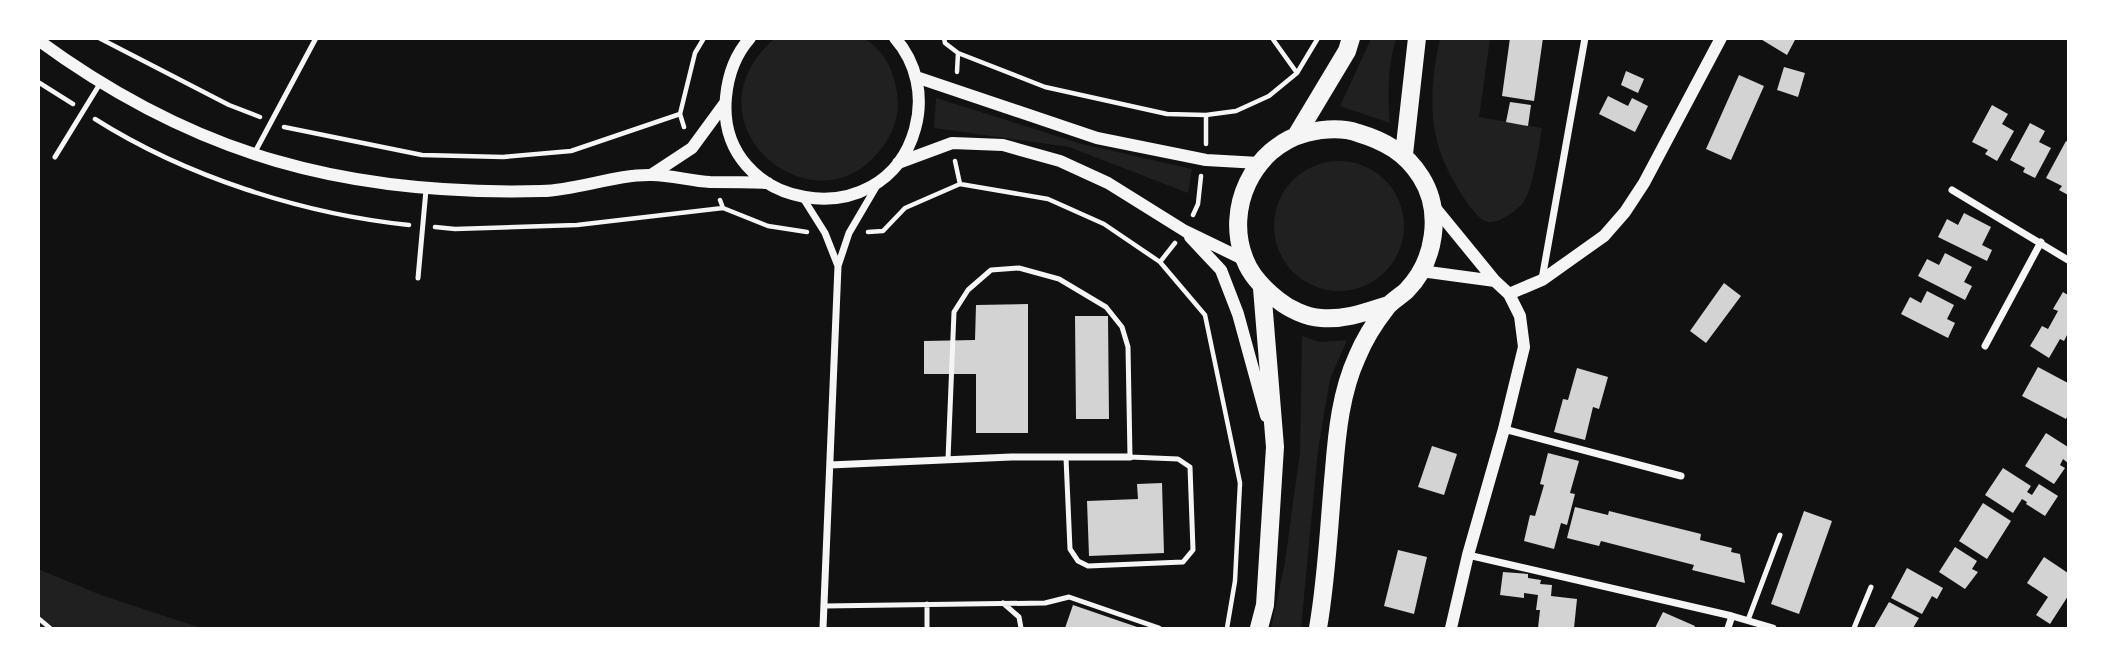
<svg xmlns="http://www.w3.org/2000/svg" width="2107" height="667" font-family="Jost,sans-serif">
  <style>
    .green { fill: #202020 }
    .building { fill: #d3d3d3 }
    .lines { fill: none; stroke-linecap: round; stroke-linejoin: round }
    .path { stroke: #f5f5f5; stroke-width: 4.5 }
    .service { stroke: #f5f5f5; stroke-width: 5 }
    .minor { stroke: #f5f5f5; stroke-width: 7 }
    .tertiary { stroke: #f5f5f5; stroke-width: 12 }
    .primary { stroke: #f5f5f5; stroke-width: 18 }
  </style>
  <rect width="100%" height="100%" fill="#111"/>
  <!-- green -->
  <path class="green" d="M865,39C887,52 897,78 898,103C898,123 889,141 875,156C809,230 681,121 774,39Z
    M1371,39H1396C1388,66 1387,94 1390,123L1340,106Z
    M1440,39H1490L1479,117L1542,128C1539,146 1533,191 1522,204C1515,212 1499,223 1489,222C1473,221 1446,169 1441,154C1437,143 1434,129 1433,118C1431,91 1434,65 1440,39Z
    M936,98L1082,144L1192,169L1188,193L1069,147L934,128Z
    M1274 226a65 65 0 1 1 130 0a65 65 0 1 1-130 0Z
    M1302,336L1320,342L1347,340L1330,379L1318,450L1301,628H1271L1285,562L1300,452Z
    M38,569L101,595L201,628H39Z"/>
  <!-- building -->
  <path class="building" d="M1510,38H1543L1534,101L1502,96Z
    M1759,38H1796L1787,55Z
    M1784,67L1805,73L1798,97L1777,90Z
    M1626,71L1644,79L1638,93L1621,85Z
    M1739,75L1764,86L1731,160L1706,149Z
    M1608,96L1628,106L1632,98L1648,106L1635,132L1599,114Z
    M1510,102L1531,105L1528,126L1506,122Z
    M1992,105L2008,114L2002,124L2014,131L1997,161L1985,154L1988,150L1972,142Z
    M2030,123L2045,131L2039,142L2051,148L2035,178L2023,172L2025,168L2010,160Z
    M2066,141L2068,142V195L2059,190L2062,186L2046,178Z
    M1964,213L1991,227L1982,245L1992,250L1987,261L1938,237L1947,219L1958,225Z
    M1945,253L1972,267L1964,282L1972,286L1965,300L1918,276L1927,259L1939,265Z
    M1724,283L1741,296L1706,343L1690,331Z
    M1927,291L1954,305L1947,319L1955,323L1948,338L1901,314L1910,297L1921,303Z
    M2063,292L2068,295V333L2064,341L2060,339L2049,358L2030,346L2042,326L2048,329L2058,311L2053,309Z
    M1028,304V433H976V374H924V341L975,340L976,305Z
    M1075,316H1108L1109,419H1076Z
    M2038,367L2068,383V415L2066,419L2022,396Z
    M1577,368L1608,377L1599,409L1593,407L1585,440L1554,432L1563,399L1568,400Z
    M2046,433L2068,447V463L2063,459L2060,465L2065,468L2054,484L2025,466Z
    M1432,446L1457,454L1444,495L1418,487Z
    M1548,453L1579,461L1570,493L1575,494L1567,525L1561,523L1554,549L1524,541L1530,515L1535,516L1544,485L1540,484Z
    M2003,468L2031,486L2027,492L2032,495L2039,484L2058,496L2045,516L2026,504L2027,502L2022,499L2013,513L1985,495Z
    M1162,483L1164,553L1089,556L1087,501L1138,499L1137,484Z
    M1983,503L2011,521L1987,559L1959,541Z
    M1575,507L1608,515L1609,511L1701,534L1700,540L1732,548L1731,552L1740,554L1745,583L1692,570L1694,565L1601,541L1599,546L1567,538Z
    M1804,511L1832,521L1799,614L1771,604Z
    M1955,547L1977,561L1972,569L1978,572L1965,589L1939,572Z
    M1398,550L1427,557L1414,614L1384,606Z
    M2044,557L2068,573V596L2050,624L2036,615L2048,597L2027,583Z
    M1907,568L1943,588L1937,599L1932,596L1922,614L1891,598Z
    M1503,572L1528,574V578L1541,580L1540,584L1552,585L1551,596L1577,599L1574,628H1538L1540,610H1536L1538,595L1524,593V598L1500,595Z
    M1889,602L1919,618L1913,628H1874Z
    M1073,605L1140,628H1065Z
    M1663,612L1695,626L1694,628H1655Z"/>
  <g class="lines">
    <!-- path -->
    <path class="path" d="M99,38L229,105L260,117
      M944,38L945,43L958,53L1045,87L1167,114L1206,115L1236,111L1269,96L1297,73L1318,38
      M1272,38L1297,73
      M957,72L958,53
      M38,82L73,104
      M1206,115V144
      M95,119C185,176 302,214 409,225
      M284,127L422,155L503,157L571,151L680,114
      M684,127L680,114L695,53L704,38
      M955,161L960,184
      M720,200L723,208L768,226L807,232
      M1193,215L1198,204L1201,176
      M435,227L455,229L577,225L723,208
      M868,232L883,231L905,208L960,184L1048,199L1104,224L1160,262L1205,315L1240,483L1235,581L1227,628
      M1160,262L1175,243
      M38,618L50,628"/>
    <!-- service -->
    <path class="service" d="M255,152L316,38
      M55,157L101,82
      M418,278L426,190
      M948,459L954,312L968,290L991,270L1019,268L1059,279L1106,307L1122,327L1128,347L1130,457L1178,459L1190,467L1193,550L1183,562L1088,566L1078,561L1070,549L1066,458
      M1003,603L1019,617L1021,628
      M927,604V628
      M824,606L1045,603L1069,597L1159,628
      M1748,620L1780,535
      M1854,628L1871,587"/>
    <!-- minor -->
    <path class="minor" d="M1952,190L2068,260
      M803,198L825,233L838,266
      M1542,279L1585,38
      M1985,346L2041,242
      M1504,429L1681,476
      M830,465L1011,457H1130
      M1468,555L1732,616L1773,628
      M823,628L838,266L849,233L876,187
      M1728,628L1732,616"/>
    <!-- tertiary -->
    <path class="tertiary" d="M750,38C735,55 728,75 726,97C715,210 884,240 915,129C924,97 917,63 895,38
      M38,40C196,156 347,196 542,191C578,190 616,174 652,175C671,175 691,181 710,182C730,182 749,182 768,183
      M916,77L1097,138L1206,160L1259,163
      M898,163L952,143L1003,145L1060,161L1108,183L1185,231L1245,260
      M651,175L692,148L725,103
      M1432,204L1495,281L1509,294L1520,316L1524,347L1504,429L1468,555L1451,628
      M1190,237L1221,270L1238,314L1266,416
      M1421,271L1495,281
      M1509,294L1542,280L1604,236L1625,212L1644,183L1721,38"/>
    <!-- primary -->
    <path class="primary" d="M1296,136L1347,51L1351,38
      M1404,154L1417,38
      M1259,628L1265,605L1275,447L1262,288
      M1318,628C1327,577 1329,523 1334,470C1337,432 1341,392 1357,357C1364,340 1376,321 1387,307C1393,300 1401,296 1407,290C1435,261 1443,212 1421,177C1406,153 1385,141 1358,133C1341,127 1323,129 1306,133C1253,147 1224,209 1245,260C1251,276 1264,289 1278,300C1289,309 1306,317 1321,318C1345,320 1366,312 1388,305"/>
  </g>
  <!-- border -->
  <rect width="2107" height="667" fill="none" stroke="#ffffff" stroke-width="80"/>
</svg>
